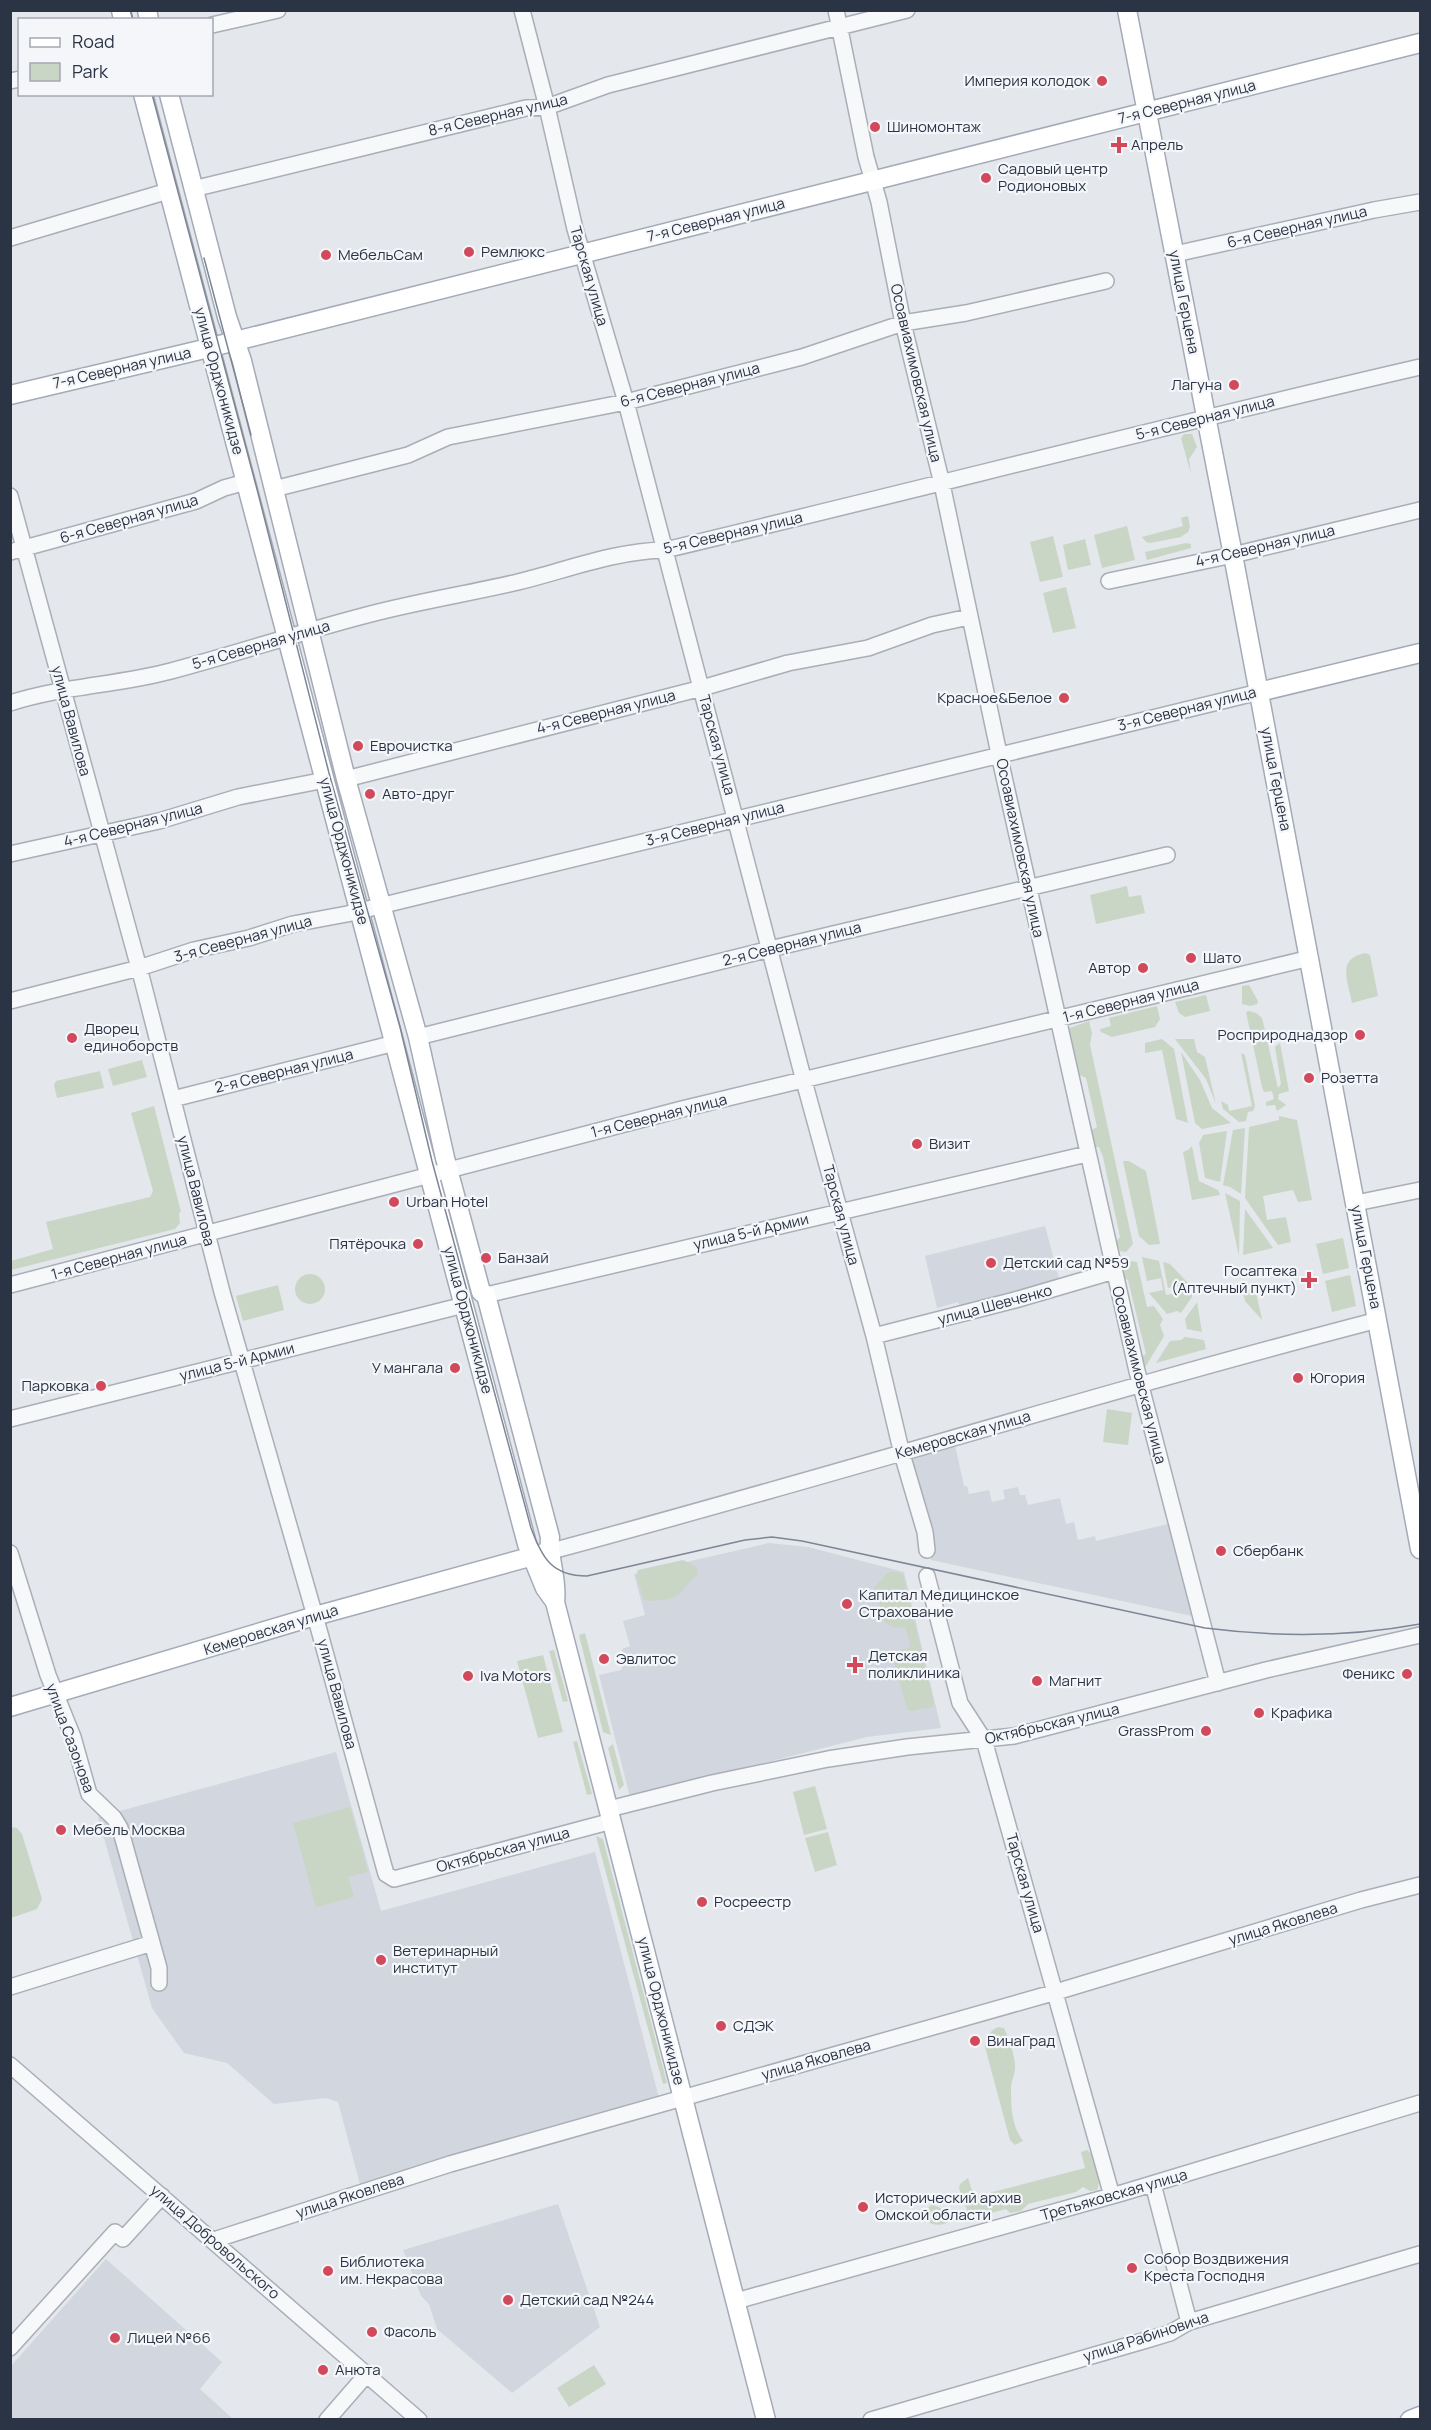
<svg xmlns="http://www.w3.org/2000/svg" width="1431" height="2430" font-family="Manrope,sans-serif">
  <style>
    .built { fill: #d2d6de }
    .green { fill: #c9d6c5 }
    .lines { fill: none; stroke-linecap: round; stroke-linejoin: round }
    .minor-casing { stroke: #a9aeb7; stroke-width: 18 }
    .major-casing { stroke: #a3abb8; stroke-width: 21 }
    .minor { stroke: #f7f8fa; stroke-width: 15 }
    .major { stroke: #fff; stroke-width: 18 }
    .tram { stroke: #7d8696; stroke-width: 1.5 }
    .poi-dot { fill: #d1495b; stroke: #f4f6f9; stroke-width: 2 }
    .labels { text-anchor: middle; stroke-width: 4.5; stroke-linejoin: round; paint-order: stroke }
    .poi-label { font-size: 15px; fill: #2b3445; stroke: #f4f6f9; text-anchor: start }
    .street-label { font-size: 15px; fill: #2b3445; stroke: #f4f6f9 }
  </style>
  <rect width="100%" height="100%" fill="#e4e7ec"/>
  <!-- built -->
  <path class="built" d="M1045,1226L1060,1282L961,1310L958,1302L937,1308L925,1256Z
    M955,1445L964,1486H967L969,1494L989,1490L992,1502L1005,1499L1003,1490L1018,1487L1020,1495H1025L1028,1505L1060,1498L1066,1524L1074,1522L1078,1540L1095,1536L1096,1541L1168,1524L1192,1616L931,1560L925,1525L905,1458Z
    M769,1543L808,1547L904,1572L941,1728L867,1737L630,1797L599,1675L621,1670L623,1665L622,1649L630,1646L623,1621L645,1615L634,1574Z
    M336,1752L381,1911L595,1852L659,2098L361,2188L338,2102L326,2098L274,2104L227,2063L184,2053L152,2008L98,1817Z
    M558,2204L600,2327L512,2393L437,2329L429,2304L421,2296L403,2250Z
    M106,2259L222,2362L200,2389L233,2419L11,2420V2366Z"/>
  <!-- green -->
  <path class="green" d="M1184,434H1192L1197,447L1189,459L1191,474L1181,438Z
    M1188,516L1190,527L1188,532L1181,537L1150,543L1146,542L1142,537L1183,526L1181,518Z
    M1127,526L1135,560L1102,568L1094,535Z
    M1053,536L1063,577L1040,582L1030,542Z
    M1085,539L1091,565L1068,570L1063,545Z
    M1186,543L1191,544V548L1147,560L1145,552Z
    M1066,587L1076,628L1053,633L1043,593Z
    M1127,886L1129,897L1141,895L1145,913L1096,924L1090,895Z
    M1366,953L1370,955L1378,996L1352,1003C1348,981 1336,958 1366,953Z
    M1249,985L1258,1001L1257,1004L1250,1006L1242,1004V986Z
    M1206,995L1210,1011L1185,1017L1179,1013L1175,1002Z
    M1157,1006L1160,1019L1155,1027L1112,1037L1101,1032L1100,1029L1111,1026L1109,1018Z
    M1249,1011L1256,1013L1262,1018L1278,1088L1281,1084L1275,1047L1280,1043L1289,1091L1279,1094L1278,1099L1286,1105L1277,1111L1275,1105L1266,1106V1102L1274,1099L1272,1091L1264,1092L1262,1087L1246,1012Z
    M1089,1021L1092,1033L1090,1045L1133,1244L1126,1252L1120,1251L1116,1242L1120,1237L1103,1157L1099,1147H1093L1090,1131L1097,1127L1086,1078L1073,1072L1067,1029Z
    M1162,1039L1174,1049L1188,1123L1176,1119L1162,1050L1145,1053V1043Z
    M1175,1039H1194L1197,1052L1205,1057L1216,1104L1206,1079Z
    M1181,1052L1200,1080L1212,1108L1231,1123L1202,1129L1195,1123Z
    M1241,1053L1245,1055L1255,1106L1253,1111L1248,1112L1246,1121L1239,1122L1223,1109L1221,1101L1228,1105L1229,1111L1252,1106Z
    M142,1060L147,1077L113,1086L108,1069Z
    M100,1071L104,1088L57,1098L54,1085L56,1081Z
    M154,1106L181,1212L179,1213L180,1223L175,1229L11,1270V1261L53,1249L46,1222L150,1197L153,1191L131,1113Z
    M1279,1116L1297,1120L1312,1200L1298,1202L1293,1190L1263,1196L1267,1220L1286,1217L1291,1242L1278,1245L1245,1198L1249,1127L1279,1120Z
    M1245,1128L1241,1194L1230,1187L1223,1185L1233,1130Z
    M1227,1131L1220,1182L1205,1178L1199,1143L1203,1135Z
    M1192,1146L1199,1181L1218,1190L1220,1195L1192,1200L1183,1152L1188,1150Z
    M1123,1161H1129L1146,1171L1160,1244L1149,1245L1139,1236Z
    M1225,1193L1240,1201L1239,1256Z
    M1245,1209L1273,1248L1243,1255Z
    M1343,1238L1349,1268L1323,1274L1316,1244Z
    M1142,1257L1159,1261L1166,1295L1192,1290V1297L1181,1313L1177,1311L1167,1314L1149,1293L1163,1290L1161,1278L1147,1281Z
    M1131,1261L1137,1262L1147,1307L1154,1306L1163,1319L1160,1325L1164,1336L1146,1366L1140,1368L1141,1357L1146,1354L1128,1280L1123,1277L1121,1271L1125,1262Z
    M1163,1262L1170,1264L1189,1284L1168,1288Z
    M295 1289a15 15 0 1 1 30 0a15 15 0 1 1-30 0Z
    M1350,1275L1356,1306L1332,1312L1325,1281Z
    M278,1285L284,1310L243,1321L236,1296Z
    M1255,1289L1262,1319V1320L1245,1301L1243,1292Z
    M1197,1302L1202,1332L1187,1329L1185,1319Z
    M1185,1337L1204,1340L1206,1349L1156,1363L1170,1341L1181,1340Z
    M1107,1409L1132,1413L1128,1445L1103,1442Z
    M683,1560L697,1567L698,1574C691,1579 687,1586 681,1592C674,1600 654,1602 644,1600L636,1576L638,1570Z
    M892,1571L903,1574L934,1703L933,1707L911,1711L908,1710L906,1705L894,1662L895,1652L911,1647L905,1627L894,1628L885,1622L874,1588L888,1572Z
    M585,1633L611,1735L603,1732L579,1635Z
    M554,1650L568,1701L563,1702L549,1651Z
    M543,1655L563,1732L538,1738L517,1661Z
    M577,1741L592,1794L587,1795L573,1742Z
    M613,1744L624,1785L619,1790L608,1748Z
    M815,1786L827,1829L804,1835L793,1792Z
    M350,1807L368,1872L348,1877L354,1897L316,1907L293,1823Z
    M11,1827L17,1828L22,1834L42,1899L37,1909L11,1918Z
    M828,1832L837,1865L815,1872L805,1838Z
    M596,1836L603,1839L667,2083L663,2084Z
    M998,2027L1004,2028C1009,2039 1014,2052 1015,2065C1016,2073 1011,2080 1011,2088C1011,2106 1011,2125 1023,2141L1015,2145L1010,2140L985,2047C987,2037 989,2031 998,2027Z
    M1087,2150C1098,2157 1102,2178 1097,2190L1090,2191L1083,2187L1076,2192L1028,2204L1021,2211L1010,2213L1006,2209L976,2217L969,2216L959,2188L960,2184L968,2178L974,2197L1085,2168L1081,2152Z
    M932,2204L948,2212L951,2220C944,2227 931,2226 924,2219L926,2210Z
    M594,2365L606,2384L569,2407L557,2388Z"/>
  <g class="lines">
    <!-- minor casing -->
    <g class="minor-casing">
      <path id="minor" d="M522,10L547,107L575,229L626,402L804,1081L874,1336L902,1454L925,1532L927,1550
        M836,10L866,157L879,202L903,323L942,484L1002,768L1137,1371L1218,1683
        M212,25L278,10
        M10,81L20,79
        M193,189L526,108L547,107L608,85L907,10
        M10,238L168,191
        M1175,254L1374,210L1420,202
        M274,489L408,455L448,437L626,402L802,357L903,323L966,313L1106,281
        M10,496L142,979L222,1292L319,1630L386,1874L394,1879L612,1821
        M10,552L196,501L224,488L246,482
        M1109,581L1233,555L1420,510
        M10,703C63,686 118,685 171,671C235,654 298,633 363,616C414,602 467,594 518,582C567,570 614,551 665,550C917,490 1168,425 1420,367
        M346,779L702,688L788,663L868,648L932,625L969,617
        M10,854L159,821L238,797L325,780
        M10,1001L139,968L194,950L249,938L293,924L347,914L1259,692
        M418,1037L770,949L1167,855
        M173,1099L395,1043
        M1356,1203L1420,1190
        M10,1285L682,1109L1310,958
        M486,1295L1087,1154
        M874,1336L1015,1300L1114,1271
        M10,1419L464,1305
        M548,1552C826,1478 1100,1392 1378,1320
        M10,1553L48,1675L73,1737L89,1794L114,1818L120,1828L159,1968V1983
        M927,1576L960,1703L984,1740L1112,2196
        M609,1809L712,1783L828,1759L907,1747L1014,1736L1266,1670L1420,1635
        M10,1987L152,1943
        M10,2065L419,2420
        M1153,2184L1189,2322
        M214,2240L450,2164L1056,1992L1361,1900L1420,1885
        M736,2301L1122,2193L1420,2103
        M10,2348L115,2232L123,2239L162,2196
        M327,2420L367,2374
        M871,2420L1150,2339L1170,2333L1189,2322L1420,2254"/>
    </g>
    <!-- major casing -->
    <g class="major-casing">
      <path id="major" d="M121,10L123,20
        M147,10L149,20
        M1127,10L1233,555L1420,1549
        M143,94L527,1544L545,1588L555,1602
        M169,94L227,317L242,361L346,779L418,1037L445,1158L481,1292L486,1295L550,1537C548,1560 558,1579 555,1602L766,2420
        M10,395L196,351L1420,43
        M1259,692L1420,653
        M10,1707L315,1616L544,1553
        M1410,2420L1420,2416"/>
    </g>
    <!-- minor -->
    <use href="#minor" class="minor"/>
    <!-- major -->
    <use href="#major" class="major"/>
    <!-- tram -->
    <path class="tram" d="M130,10L133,20
      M152,94L258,493L329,773L400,1027L432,1161L531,1528C542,1558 552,1576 587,1576L745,1540L772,1537L802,1541L1205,1628C1276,1637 1350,1637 1420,1624
      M204,258L251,435"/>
  </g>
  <!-- markers -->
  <g class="poi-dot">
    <circle cx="1102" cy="81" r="6"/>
    <circle cx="875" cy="127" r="6"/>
    <path d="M1116 136h6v6h6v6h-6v6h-6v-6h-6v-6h6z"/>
    <circle cx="986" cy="178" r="6"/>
    <circle cx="469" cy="252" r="6"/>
    <circle cx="326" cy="255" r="6"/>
    <circle cx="1234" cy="385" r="6"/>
    <circle cx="1064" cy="698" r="6"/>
    <circle cx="358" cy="746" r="6"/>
    <circle cx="370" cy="794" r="6"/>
    <circle cx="1191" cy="958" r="6"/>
    <circle cx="1143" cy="968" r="6"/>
    <circle cx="1360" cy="1035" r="6"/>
    <circle cx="72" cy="1038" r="6"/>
    <circle cx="1309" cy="1078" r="6"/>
    <circle cx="917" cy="1144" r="6"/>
    <circle cx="394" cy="1202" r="6"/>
    <circle cx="418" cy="1244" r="6"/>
    <circle cx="486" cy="1258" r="6"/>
    <circle cx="991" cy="1263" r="6"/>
    <path d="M1306 1271h6v6h6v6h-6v6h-6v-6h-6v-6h6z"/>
    <circle cx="455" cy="1368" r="6"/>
    <circle cx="1298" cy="1378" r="6"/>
    <circle cx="101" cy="1386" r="6"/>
    <circle cx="1221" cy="1551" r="6"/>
    <circle cx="847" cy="1604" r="6"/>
    <circle cx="604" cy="1659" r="6"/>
    <path d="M852 1656h6v6h6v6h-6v6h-6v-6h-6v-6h6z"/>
    <circle cx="1407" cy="1674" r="6"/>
    <circle cx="468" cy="1676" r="6"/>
    <circle cx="1037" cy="1681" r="6"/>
    <circle cx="1259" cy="1713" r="6"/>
    <circle cx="1206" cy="1731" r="6"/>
    <circle cx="61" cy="1830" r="6"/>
    <circle cx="702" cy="1902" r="6"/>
    <circle cx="381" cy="1960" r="6"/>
    <circle cx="721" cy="2026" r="6"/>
    <circle cx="975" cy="2041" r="6"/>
    <circle cx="863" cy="2207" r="6"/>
    <circle cx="1132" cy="2268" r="6"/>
    <circle cx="328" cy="2271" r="6"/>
    <circle cx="508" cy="2300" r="6"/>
    <circle cx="372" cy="2332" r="6"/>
    <circle cx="115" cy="2338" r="6"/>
    <circle cx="323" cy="2370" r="6"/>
  </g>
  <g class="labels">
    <!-- poi labels -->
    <g class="poi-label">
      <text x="1090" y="86" text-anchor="end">Империя колодок</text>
      <text x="887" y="132">Шиномонтаж</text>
      <text x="1131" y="150">Апрель</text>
      <text x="998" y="174">Садовый центр<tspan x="998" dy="17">Родионовых</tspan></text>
      <text x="481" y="257">Ремлюкс</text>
      <text x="338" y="260">МебельСам</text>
      <text x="1222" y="390" text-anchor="end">Лагуна</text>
      <text x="1052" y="703" text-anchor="end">Красное&amp;Белое</text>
      <text x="370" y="751">Еврочистка</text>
      <text x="382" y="799">Авто-друг</text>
      <text x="1203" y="963">Шато</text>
      <text x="1131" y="973" text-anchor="end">Автор</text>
      <text x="84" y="1034">Дворец<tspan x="84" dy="17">единоборств</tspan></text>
      <text x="1348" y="1040" text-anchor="end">Росприроднадзор</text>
      <text x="1321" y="1083">Розетта</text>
      <text x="929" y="1149">Визит</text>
      <text x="406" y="1207">Urban Hotel</text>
      <text x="406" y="1249" text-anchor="end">Пятёрочка</text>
      <text x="498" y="1263">Банзай</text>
      <text x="1003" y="1268">Детский сад №59</text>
      <text x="1297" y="1276" text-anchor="end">Госаптека<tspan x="1297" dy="17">(Аптечный пункт)</tspan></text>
      <text x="443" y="1373" text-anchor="end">У мангала</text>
      <text x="1310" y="1383">Югория</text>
      <text x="89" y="1391" text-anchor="end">Парковка</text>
      <text x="1233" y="1556">Сбербанк</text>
      <text x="859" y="1600">Капитал Медицинское<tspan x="859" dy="17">Страхование</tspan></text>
      <text x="868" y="1661">Детская<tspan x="868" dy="17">поликлиника</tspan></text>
      <text x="616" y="1664">Эвлитос</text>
      <text x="1395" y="1679" text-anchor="end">Феникс</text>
      <text x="480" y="1681">Iva Motors</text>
      <text x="1049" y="1686">Магнит</text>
      <text x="1271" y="1718">Крафика</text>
      <text x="1194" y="1736" text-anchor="end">GrassProm</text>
      <text x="73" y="1835">Мебель Москва</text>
      <text x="714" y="1907">Росреестр</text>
      <text x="393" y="1956">Ветеринарный<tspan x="393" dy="17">институт</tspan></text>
      <text x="733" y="2031">СДЭК</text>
      <text x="987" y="2046">ВинаГрад</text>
      <text x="875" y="2203">Исторический архив<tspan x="875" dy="17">Омской области</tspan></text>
      <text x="1144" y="2264">Собор Воздвижения<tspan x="1144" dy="17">Креста Господня</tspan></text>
      <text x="340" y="2267">Библиотека<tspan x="340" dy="17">им. Некрасова</tspan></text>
      <text x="520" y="2305">Детский сад №244</text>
      <text x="384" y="2337">Фасоль</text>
      <text x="127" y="2343">Лицей №66</text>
      <text x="335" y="2375">Анюта</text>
    </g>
    <!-- street labels -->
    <g class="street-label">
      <text transform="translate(1187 102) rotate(-14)" y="5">7-я Северная улица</text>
      <text transform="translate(498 115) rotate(-13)" y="5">8-я Северная улица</text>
      <text transform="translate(716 220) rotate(-14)" y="5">7-я Северная улица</text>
      <text transform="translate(1297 227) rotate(-13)" y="5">6-я Северная улица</text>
      <text transform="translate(589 276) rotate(74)" y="5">Тарская улица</text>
      <text transform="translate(1184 302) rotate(79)" y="5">улица Герцена</text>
      <text transform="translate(122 368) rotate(-13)" y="5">7-я Северная улица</text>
      <text transform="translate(916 373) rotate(77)" y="5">Осоавиахимовская улица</text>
      <text transform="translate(219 381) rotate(75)" y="5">улица Орджоникидзе</text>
      <text transform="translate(690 385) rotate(-14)" y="5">6-я Северная улица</text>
      <text transform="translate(1205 418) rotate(-14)" y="5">5-я Северная улица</text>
      <text transform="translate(129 519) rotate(-16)" y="5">6-я Северная улица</text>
      <text transform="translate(733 533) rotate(-13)" y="5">5-я Северная улица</text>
      <text transform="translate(1265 546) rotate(-13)" y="5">4-я Северная улица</text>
      <text transform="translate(261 645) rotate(-16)" y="5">5-я Северная улица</text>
      <text transform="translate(1187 709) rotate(-14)" y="5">3-я Северная улица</text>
      <text transform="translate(606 712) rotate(-14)" y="5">4-я Северная улица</text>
      <text transform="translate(71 721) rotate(75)" y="5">улица Вавилова</text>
      <text transform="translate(717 745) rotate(75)" y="5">Тарская улица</text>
      <text transform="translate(1276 779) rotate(79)" y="5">улица Герцена</text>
      <text transform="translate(715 824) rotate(-14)" y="5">3-я Северная улица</text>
      <text transform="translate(133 825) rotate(-14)" y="5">4-я Северная улица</text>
      <text transform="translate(1020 848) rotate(78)" y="5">Осоавиахимовская улица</text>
      <text transform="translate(344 851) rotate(75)" y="5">улица Орджоникидзе</text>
      <text transform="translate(243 939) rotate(-15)" y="5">3-я Северная улица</text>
      <text transform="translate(792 944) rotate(-14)" y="5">2-я Северная улица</text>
      <text transform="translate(1131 1001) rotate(-14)" y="5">1-я Северная улица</text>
      <text transform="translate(284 1071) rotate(-14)" y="5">2-я Северная улица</text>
      <text transform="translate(659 1116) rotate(-14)" y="5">1-я Северная улица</text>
      <text transform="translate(196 1191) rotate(76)" y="5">улица Вавилова</text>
      <text transform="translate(841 1215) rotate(75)" y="5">Тарская улица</text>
      <text transform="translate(751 1232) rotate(-13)" y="5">улица 5-й Армии</text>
      <text transform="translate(119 1257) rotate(-15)" y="5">1-я Северная улица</text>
      <text transform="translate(1366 1257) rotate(79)" y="5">улица Герцена</text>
      <text transform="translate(995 1305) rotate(-15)" y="5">улица Шевченко</text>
      <text transform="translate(468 1320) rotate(75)" y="5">улица Орджоникидзе</text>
      <text transform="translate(237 1362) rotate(-14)" y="5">улица 5-й Армии</text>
      <text transform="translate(1139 1375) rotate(76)" y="5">Осоавиахимовская улица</text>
      <text transform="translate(963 1435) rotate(-16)" y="5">Кемеровская улица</text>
      <text transform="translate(271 1630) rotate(-17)" y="5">Кемеровская улица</text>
      <text transform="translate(337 1694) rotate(75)" y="5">улица Вавилова</text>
      <text transform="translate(1052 1724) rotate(-13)" y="5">Октябрьская улица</text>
      <text transform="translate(70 1738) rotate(70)" y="5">улица Сазонова</text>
      <text transform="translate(503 1850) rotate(-15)" y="5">Октябрьская улица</text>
      <text transform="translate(1025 1883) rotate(74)" y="5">Тарская улица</text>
      <text transform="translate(1283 1924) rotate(-17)" y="5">улица Яковлева</text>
      <text transform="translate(661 2011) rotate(76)" y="5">улица Орджоникидзе</text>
      <text transform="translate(816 2060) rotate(-16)" y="5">улица Яковлева</text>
      <text transform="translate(1114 2195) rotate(-16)" y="5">Третьяковская улица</text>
      <text transform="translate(350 2196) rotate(-18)" y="5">улица Яковлева</text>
      <text transform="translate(215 2242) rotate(41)" y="5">улица Добровольского</text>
      <text transform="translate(1146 2337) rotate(-18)" y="5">улица Рабиновича</text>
    </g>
  </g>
  <!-- border -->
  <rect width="1431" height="2430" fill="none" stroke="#2b3445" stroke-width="24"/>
  <!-- legend -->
  <rect x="18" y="18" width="195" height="78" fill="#f4f6f9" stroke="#a4a8b1" stroke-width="1.5"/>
  <rect x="30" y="38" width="30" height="9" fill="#ffffff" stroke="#a4a8b1" stroke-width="1.5"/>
  <text x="72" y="48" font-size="18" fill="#2b3445">Road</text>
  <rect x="30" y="63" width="30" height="18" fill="#c9d6c5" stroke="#a4a8b1" stroke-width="1.5"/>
  <text x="72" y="78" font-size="18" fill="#2b3445">Park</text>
</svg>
